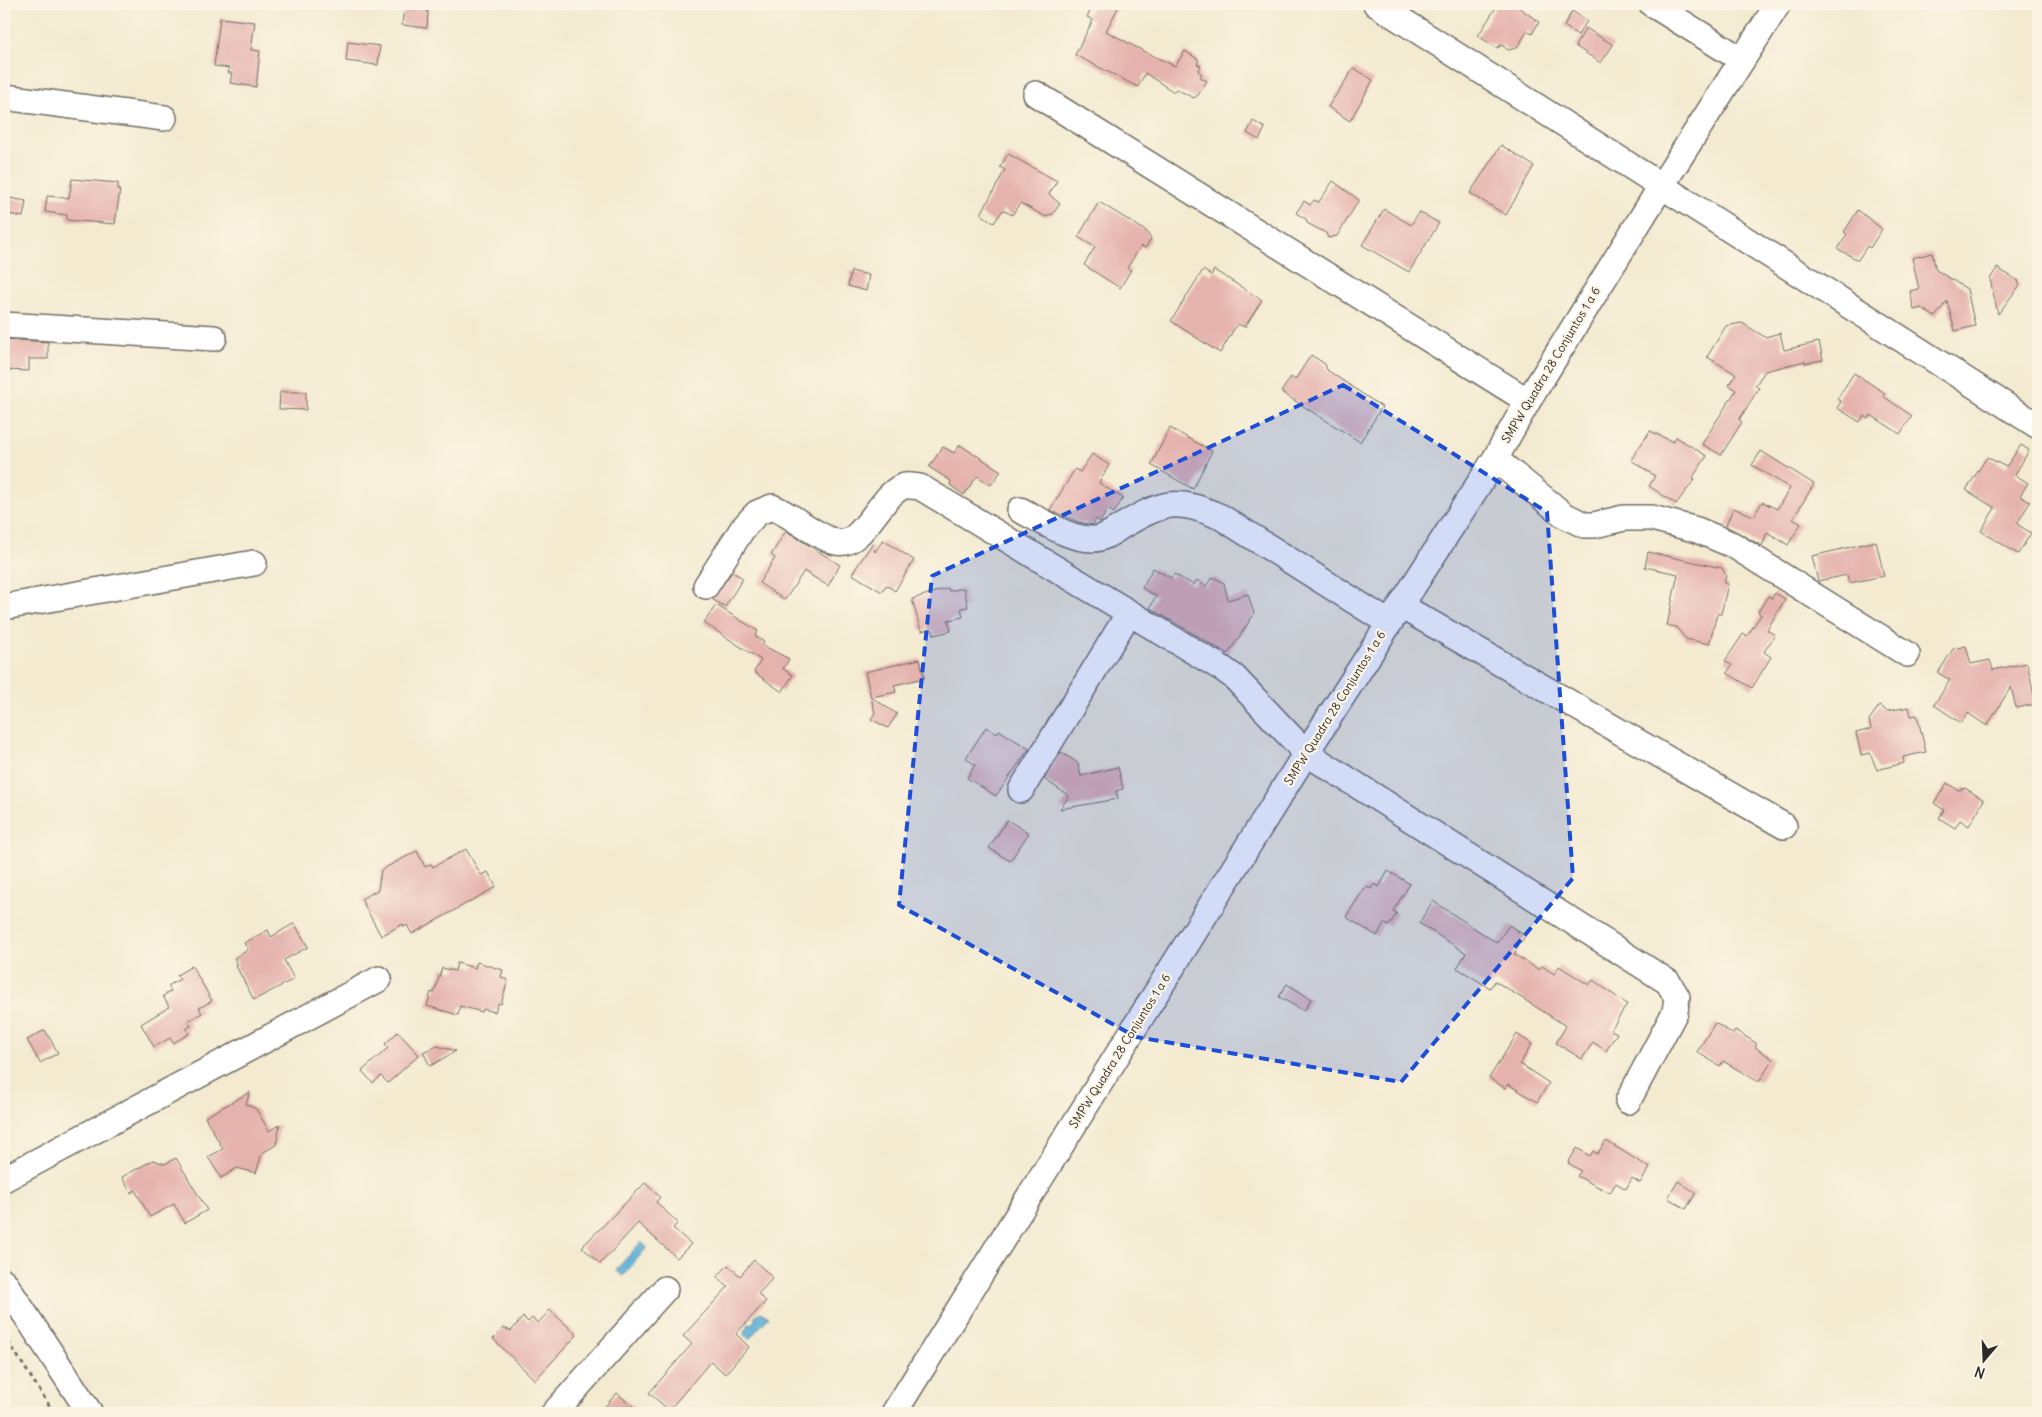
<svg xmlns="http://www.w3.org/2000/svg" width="2042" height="1417" font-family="Delius,sans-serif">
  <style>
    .water { fill: #5db1d9; stroke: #446e82 }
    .building { fill: #e5b2ad }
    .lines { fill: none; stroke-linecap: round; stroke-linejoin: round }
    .minor-casing { stroke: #716e65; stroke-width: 28 }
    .path { stroke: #716e65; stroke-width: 3; stroke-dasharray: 4 4; stroke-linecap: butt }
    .minor { stroke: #fff; stroke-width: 25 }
    .marked { fill: #1d4ed8; fill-opacity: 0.2; stroke: #1d4ed8; stroke-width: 4; stroke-dasharray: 10 6; stroke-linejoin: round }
    .labels { text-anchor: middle; stroke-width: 4.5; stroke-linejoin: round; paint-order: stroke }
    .street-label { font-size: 12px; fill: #2b2b2b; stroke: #fcf5e5 }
  </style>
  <rect width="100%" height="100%" fill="#fcf5e5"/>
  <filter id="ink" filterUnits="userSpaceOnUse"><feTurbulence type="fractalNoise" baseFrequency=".02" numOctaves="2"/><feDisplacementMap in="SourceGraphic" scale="10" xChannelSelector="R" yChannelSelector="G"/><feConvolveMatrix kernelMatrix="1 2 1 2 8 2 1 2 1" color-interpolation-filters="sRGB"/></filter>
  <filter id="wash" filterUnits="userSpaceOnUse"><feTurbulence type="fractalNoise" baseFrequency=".0096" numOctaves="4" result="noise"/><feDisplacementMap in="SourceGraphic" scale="20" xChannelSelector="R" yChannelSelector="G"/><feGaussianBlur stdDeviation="1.12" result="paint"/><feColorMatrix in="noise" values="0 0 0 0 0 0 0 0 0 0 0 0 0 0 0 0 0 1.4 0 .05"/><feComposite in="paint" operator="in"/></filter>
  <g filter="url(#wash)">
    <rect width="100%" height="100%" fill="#f3ead0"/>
    <!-- water -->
    <path class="water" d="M641,1242L647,1247L623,1276L616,1270Z
      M760,1312L769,1317L749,1339L745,1335V1330L748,1329V1324L754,1323L755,1316Z"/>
    <g id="blocks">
      <!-- building -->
      <path class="building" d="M1094,4H1120L1106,31L1145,52L1175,66L1185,51L1199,60L1197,64L1201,66L1198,71L1202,74L1200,77L1207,81L1198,95L1194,98L1176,89L1174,92L1145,73L1138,87L1075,55L1093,20L1087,17Z
        M1498,4H1514L1539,22L1532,34L1527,31L1517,48L1508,50L1502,45L1497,48L1478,36Z
        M404,8L428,11L427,28L402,25Z
        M1572,11L1587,21L1578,35L1564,26Z
        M220,18L255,22L251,50L260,51L256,87L230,83L232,73H228L229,68L214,66Z
        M1586,28L1613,45L1601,63L1575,46Z
        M348,42L380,46L378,65L346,61Z
        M1354,68L1373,80L1350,121L1328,107Z
        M1253,121L1265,128L1259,140L1247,133Z
        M1501,145L1534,166L1506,215L1470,193Z
        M1008,154L1057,181L1049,194L1060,204L1052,215L1050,214L1046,217L1020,203L1012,215L1003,210L994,223L981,214L1005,170L1000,167Z
        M72,179L118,183V189H120L115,224L67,220V215L45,212L47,196L69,198Z
        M1333,181L1359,200L1337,236L1328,238L1326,233L1307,223L1306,219L1296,213L1304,201L1310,205L1314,200L1319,202Z
        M4,197L26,201L23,217L4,213Z
        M1099,202L1146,231L1151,239L1145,248L1141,246L1127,268L1131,270L1120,288L1084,265L1095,247L1078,237Z
        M1384,209L1411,225L1419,212L1439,223L1409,272L1362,245Z
        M1858,210L1882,229L1870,248L1867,246L1858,260L1838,249L1847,234L1844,232Z
        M1932,253L1936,270L1967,289L1975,326L1955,331L1947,301L1935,317L1921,308L1914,310L1910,291L1919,289L1912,258Z
        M1997,268L2019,281L2018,283L2020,285L1998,314L1990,279Z
        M1203,270L1211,275L1214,270L1262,300L1245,327L1237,324L1220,353L1171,321Z
        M851,271L869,275L866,291L848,286Z
        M1742,323L1765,337L1780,333L1784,350L1819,342L1823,360L1805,363V361L1765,371L1755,386L1759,388L1739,420L1742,422L1721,455L1702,444L1736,390L1729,385L1736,374L1707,357L1726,326Z
        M4,339L48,342V359H29V371L4,370Z
        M1311,355L1325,364L1327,370L1382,407L1360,442L1281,392L1291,377L1295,380Z
        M1854,373L1885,393L1883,396L1912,416L1900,434L1871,415L1868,419L1864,416L1860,422L1837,408L1841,402L1837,399Z
        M280,392H306V410L279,409Z
        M1170,428L1212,451L1193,489L1151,465Z
        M1650,431L1673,442L1676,437L1707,456L1693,477L1695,479L1676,504L1649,486L1655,476L1631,460Z
        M960,445L1001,471L991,485L977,476L964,495L950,485L951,481L929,467L943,447L954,453Z
        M2021,445L2029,450L2015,475L2028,483L2020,496L2030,502L2017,524L2031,533L2018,554L1981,531L1995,508L1966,490L1987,457L2006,467Z
        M1761,451L1814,484L1793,519L1801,524L1788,545L1767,532L1762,546L1726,526L1733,508L1754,516L1762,502L1777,509L1790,488L1752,465Z
        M1092,454L1109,465L1099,483L1123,498L1114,513L1108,509L1100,522L1096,519L1093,525L1079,522L1050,510L1075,469L1080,472Z
        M786,531L840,565L828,586L804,571L785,600L759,583L775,558L771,555Z
        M883,540L914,560L895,591L886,585L882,592L852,574L872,544L875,552Z
        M1876,541L1884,576L1849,583L1847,575L1818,581L1812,556Z
        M1648,552L1722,568L1726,575L1724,583L1728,584L1721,614H1717L1709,644L1686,639L1676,627L1667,625L1678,574L1645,567Z
        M1153,568L1171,578L1174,574L1194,585L1197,580L1206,586L1213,577L1224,583L1228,600L1248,594L1254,614L1228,654L1150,608L1156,596L1142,588Z
        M732,572L743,578L725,607L712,599Z
        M948,588L949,591L964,588L968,607L961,608L963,617L948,620L951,631L934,635L932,629L921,631L912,599Z
        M1775,593L1785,599L1767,630L1775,635L1764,652L1771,657L1752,688L1727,673L1732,665L1725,661L1743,634L1747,636L1761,615L1758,612L1768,596L1772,598Z
        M716,605L758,631L755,636L764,642L762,645L789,659L783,669L793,675L782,692L754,672L761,660L704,623Z
        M1966,646L1971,664L1990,660L1993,670L2027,663L2036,704L2016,708L2011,687L1987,726L1968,713L1961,723L1934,705L1950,680L1938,673L1953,649Z
        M920,659L924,678L894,685L896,692L871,697L897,714L888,728L871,719L875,713L871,697L865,672Z
        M1879,706L1887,711L1909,707L1911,716L1917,715L1926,752L1903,757L1904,763L1877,770L1870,753L1861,755L1856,733L1871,729L1869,720Z
        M986,727L997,734L999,730L1029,749L996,796L967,778L975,765L966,758Z
        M1061,752L1078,763L1081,776L1118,767L1123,789L1116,791L1118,799L1060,809L1069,796L1044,779Z
        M1947,783L1958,790L1965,788L1984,800L1969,826L1960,820L1955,828L1939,818L1944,810L1934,803Z
        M1007,820L1029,833L1010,861L989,848Z
        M466,849L481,875L488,872L496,887L412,934L407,925L404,927L403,924L381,936L361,899L378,890L381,870L417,851L425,867L431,864L433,867Z
        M1388,871L1410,884L1393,911L1397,913L1389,926L1384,923L1377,936L1346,917L1366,886L1371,889L1374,884L1379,887Z
        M1433,901L1497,943L1509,925L1525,936L1514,954L1539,970L1542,966L1554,974L1559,966L1589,985L1593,980L1627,1004L1611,1030L1617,1033L1606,1051L1593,1042L1582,1059L1556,1043L1566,1026L1495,981L1490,988L1457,968L1466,953L1419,923Z
        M293,924L296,926L308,947L284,960L294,979L254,1000L236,966L238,965L234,958L248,950L244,943L268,930L271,937Z
        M477,962L503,970L501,977L508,980L501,1004L498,1003L495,1012L483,1009L482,1012L460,1006L458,1015L427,1006L431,992L434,993L442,968L455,971L457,963L475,968Z
        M192,966L212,1001L199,1008L202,1013L188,1021L191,1026L186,1029L189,1034L173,1043L170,1038L154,1047L141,1024L169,1007L163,996L171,991L168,986L180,979L177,975Z
        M1287,984L1311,999L1304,1011L1279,997Z
        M1715,1023L1733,1034L1735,1030L1756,1043V1048L1773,1059L1759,1082L1723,1061L1720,1066L1697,1052Z
        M45,1030L58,1053L40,1063L27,1040Z
        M398,1032L419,1055L388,1083L381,1076L373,1083L362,1071L388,1048L385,1044Z
        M1517,1034L1532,1044L1520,1064L1549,1083L1537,1102L1508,1084L1505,1088L1489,1078Z
        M437,1046L456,1051L430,1066L423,1052Z
        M250,1092L246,1104L256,1109L269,1131L280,1124L276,1145L262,1153L256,1173L237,1168L221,1178L208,1157L223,1149L205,1117Z
        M1606,1141L1650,1168L1640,1183L1632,1178L1626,1189L1616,1183L1610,1193L1577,1176L1581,1171L1568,1163L1577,1148L1590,1156L1593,1151L1597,1154Z
        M176,1158L207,1210L185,1223L174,1204L150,1217L135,1190L131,1193L122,1177L153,1160L165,1164Z
        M1678,1181L1696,1193L1686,1209L1668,1198Z
        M645,1183L660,1197L656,1202L678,1223L673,1228L691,1244L677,1258L638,1223L600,1264L582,1247Z
        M754,1260L773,1278L758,1294L766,1301L736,1334L749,1347L725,1374L711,1361L669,1410L649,1393L692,1344L683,1336L728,1287L717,1277L728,1265L740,1276Z
        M550,1310L577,1335L535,1380L493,1339L504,1328L511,1331L523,1317L528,1322L532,1318L538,1323Z
        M617,1393L641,1413H599Z"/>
    </g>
  </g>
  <g filter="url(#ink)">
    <use href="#blocks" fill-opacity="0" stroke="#716e65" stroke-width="1"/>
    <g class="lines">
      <!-- minor casing -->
      <g class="minor-casing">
        <path id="minor" d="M1376,4L2038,426
          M1652,4L1742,60
          M1036,94L1528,401
          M4,97L164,118
          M4,325L214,338
          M1495,459L1564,515L1584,525H1594L1624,518H1652L1697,530L1733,545L1907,654
          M1020,510C1041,520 1069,540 1094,539C1103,539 1114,531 1122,526C1163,502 1176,497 1221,517L1389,623
          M706,586L743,528L757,513L772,507C794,516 813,535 836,542C863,549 881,491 905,486C909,485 916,487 920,487L1223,669L1234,677L1306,753L1668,982L1677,997L1675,1012L1628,1101
          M1401,606L1784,826
          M4,607L254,563
          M1021,790L1129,613
          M4,1179L379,979
          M4,1282L90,1413
          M554,1413L665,1289
          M894,1413L1306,753L1495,459L1528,401L1662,185L1778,4"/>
      </g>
      <!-- path -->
      <path class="path" d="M4,1335L54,1413"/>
      <!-- minor -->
      <use href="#minor" class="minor"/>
    </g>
  </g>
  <!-- marked area -->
  <path class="marked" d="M1343,385L1547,512L1573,878L1401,1082L1136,1037L899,905L932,576Z"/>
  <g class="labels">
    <!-- street labels -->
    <g class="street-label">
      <text transform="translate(1551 365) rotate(-59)" y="4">SMPW Quadra 28 Conjuntos 1 a 6</text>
      <text transform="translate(1335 708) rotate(-58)" y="4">SMPW Quadra 28 Conjuntos 1 a 6</text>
      <text transform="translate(1120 1051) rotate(-58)" y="4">SMPW Quadra 28 Conjuntos 1 a 6</text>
    </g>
  </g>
  <!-- margin -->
  <rect width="2042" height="1417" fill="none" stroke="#fcf5e5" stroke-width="20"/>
  <!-- north arrow -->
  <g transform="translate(1984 1360) rotate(199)" stroke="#fcf5e5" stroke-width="4" paint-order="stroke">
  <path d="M0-4L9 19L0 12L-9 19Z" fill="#2b2b2b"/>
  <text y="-8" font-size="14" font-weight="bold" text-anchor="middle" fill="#2b2b2b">N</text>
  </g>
</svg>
